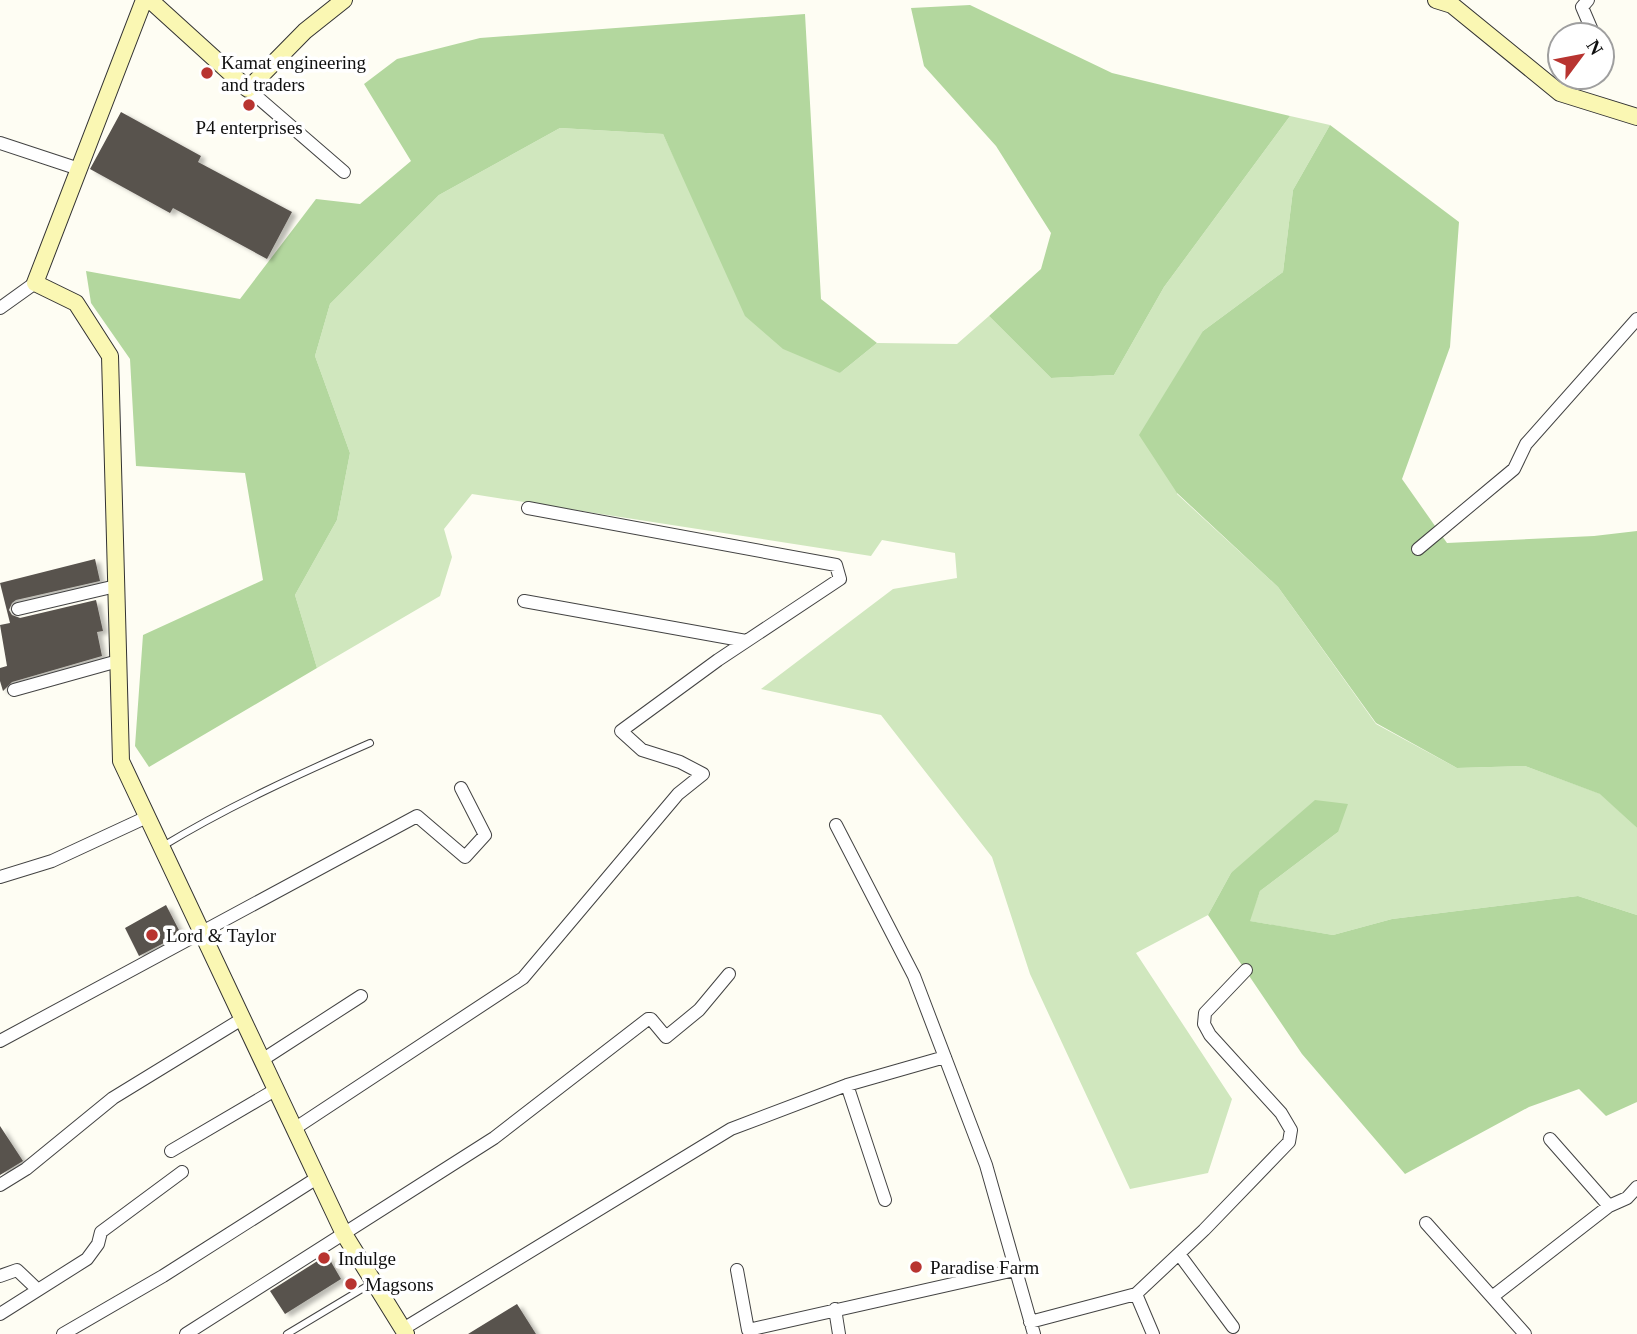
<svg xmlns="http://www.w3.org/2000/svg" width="1637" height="1334" font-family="'Times New Roman',serif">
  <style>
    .green { fill: #d0e7be }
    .forest { fill: #b3d79e }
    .building { fill: #58524d; filter: url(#shadow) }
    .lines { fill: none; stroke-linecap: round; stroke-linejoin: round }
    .lane-casing { stroke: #434343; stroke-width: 8 }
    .street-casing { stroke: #434343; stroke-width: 14 }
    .secondary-casing { stroke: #323232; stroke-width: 18 }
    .lane { stroke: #fff; stroke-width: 6 }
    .street { stroke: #fff; stroke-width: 12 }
    .secondary { stroke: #faf7b3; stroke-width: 16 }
    .poi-dot { fill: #b83430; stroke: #fff; stroke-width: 2.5 }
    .labels { text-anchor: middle; stroke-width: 7; stroke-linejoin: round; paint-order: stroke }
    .poi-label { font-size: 19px; fill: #101010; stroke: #fff; text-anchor: start }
  </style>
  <defs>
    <filter id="shadow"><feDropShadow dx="5" dy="3" stdDeviation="2" flood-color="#0004"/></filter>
  </defs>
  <rect width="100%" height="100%" fill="#fefdf3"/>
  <!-- green -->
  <path class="green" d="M1290,116L1330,125L1293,190L1283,272L1203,331L1177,494L1278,587L1376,724L1457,768L1525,766L1601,794L1637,828V915L1578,896L1392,919L1333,935L1249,921L1260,891L1338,832L1231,873L1208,915L1136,953L1232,1099L1208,1173L1130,1189L1030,974L992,857L881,715L761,689L893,589L957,578L955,553L882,540L871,556L472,494L444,529L452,557L440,596L317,668L295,595L337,520L350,453L315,356L330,304L439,195L560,128L663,134L703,219L840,373L877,343L957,344L989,316L1051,378L1114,375L1164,287Z"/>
  <!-- forest -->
  <path class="forest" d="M970,5L1112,73L1290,116L1164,287L1114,375L1051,378L989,316L1041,269L1051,233L996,146L924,66L911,8Z
    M805,14L821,299L877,343L840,373L783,349L745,316L663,134L560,128L439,195L330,304L315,356L350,453L337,520L295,595L317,668L149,767L135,746L143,635L263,580L245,473L136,466L130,359L91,303L86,271L240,299L316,199L360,204L411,161L364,84L397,59L480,38Z
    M1330,125L1459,222L1450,347L1402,479L1447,543L1594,536L1637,531V828L1600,794L1525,766L1457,768L1376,723L1278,587L1177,493L1139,435L1203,331L1283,272L1293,190Z
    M1315,800L1348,804L1338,832L1260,891L1250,921L1333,935L1392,919L1578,896L1637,915V1102L1606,1116L1579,1089L1529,1107L1405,1174L1302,1054L1208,915L1231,873Z"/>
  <!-- building -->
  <path class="building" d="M121,112L201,156L198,162L292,212L267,259L173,208L170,213L90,169Z
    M95,559L100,581L16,600L12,603L9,610L12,615L20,618L96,600L103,631L97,632L102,656L12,682L3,691L0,681V668L7,666L0,625L10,623L0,583Z
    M166,905L181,934L139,956L125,928Z
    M0,1126L23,1161L0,1175Z
    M327,1255L341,1279L285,1314L270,1291Z
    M517,1304L536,1334H468Z"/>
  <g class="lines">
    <!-- lane casing -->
    <g class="lane-casing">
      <path id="lane" d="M163,846C229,806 299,774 370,743
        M287,1334L372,1283"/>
    </g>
    <!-- street casing -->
    <g class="street-casing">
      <path id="street" d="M1588,0L1582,7L1594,35
        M248,89L344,172
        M1560,93L1571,77
        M0,143L79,169
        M0,308L35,283
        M1418,549L1514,469L1526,444L1637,319
        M524,601L746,641
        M18,609L116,586
        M14,690L118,661
        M836,825L914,976L986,1165L1034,1334
        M0,877L52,861L147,817
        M0,1041L417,816L465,857L485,835L461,788
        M262,1060L361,996
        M847,1085L885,1200
        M294,1129L523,978L678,794L703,774L680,762L642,750L621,731L718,660L840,579L836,565L528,508
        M171,1151L275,1090
        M0,1185L26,1169L113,1098L242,1019
        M1609,1206L1627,1198L1637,1187
        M1426,1223L1492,1297
        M1179,1254L1233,1327
        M737,1270L748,1330L1015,1270
        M0,1276L17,1270L38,1290
        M1136,1294L1153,1334
        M835,1309L839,1334
        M0,1314L87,1259L98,1244L101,1232L182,1172
        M1030,1322L1136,1294L1204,1230L1289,1142L1291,1130L1281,1113L1210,1035L1204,1024L1205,1013L1246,970
        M403,1329L731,1129L847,1085L945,1057
        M63,1334L163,1276L317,1178
        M186,1334L494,1138L648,1019H651L666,1037L699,1010L729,974
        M1525,1334L1492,1297L1609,1206L1550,1139"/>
    </g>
    <!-- secondary casing -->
    <g class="secondary-casing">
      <path id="secondary" d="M144,0L35,283L76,303L110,356L121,761L344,1234L406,1334
        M150,0L248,89L305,31L344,0
        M1436,0L1452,5L1560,93L1637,117"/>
    </g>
    <!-- lane -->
    <use href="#lane" class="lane"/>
    <!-- street -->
    <use href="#street" class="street"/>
    <!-- secondary -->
    <use href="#secondary" class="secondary"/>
  </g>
  <!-- markers -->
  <g class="poi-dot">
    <circle cx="207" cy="73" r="7"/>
    <circle cx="249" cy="105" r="7"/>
    <circle cx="152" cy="935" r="7"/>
    <circle cx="324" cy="1258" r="7"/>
    <circle cx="916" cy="1267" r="7"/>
    <circle cx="351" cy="1284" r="7"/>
  </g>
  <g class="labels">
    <!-- poi labels -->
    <g class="poi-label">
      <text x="221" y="69">Kamat engineering<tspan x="221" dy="22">and traders</tspan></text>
      <text x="249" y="134" text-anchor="middle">P4 enterprises</text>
      <text x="166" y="942">Lord &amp; Taylor</text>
      <text x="338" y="1265">Indulge</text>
      <text x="930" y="1274">Paradise Farm</text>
      <text x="365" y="1291">Magsons</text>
    </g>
  </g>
  <!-- north arrow -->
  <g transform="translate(1581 56) rotate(58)"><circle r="33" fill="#ffffff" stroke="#9f9f9f" stroke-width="2"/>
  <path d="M0-5L12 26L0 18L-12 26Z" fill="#b83430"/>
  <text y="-10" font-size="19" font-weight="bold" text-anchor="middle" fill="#101010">N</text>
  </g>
</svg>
